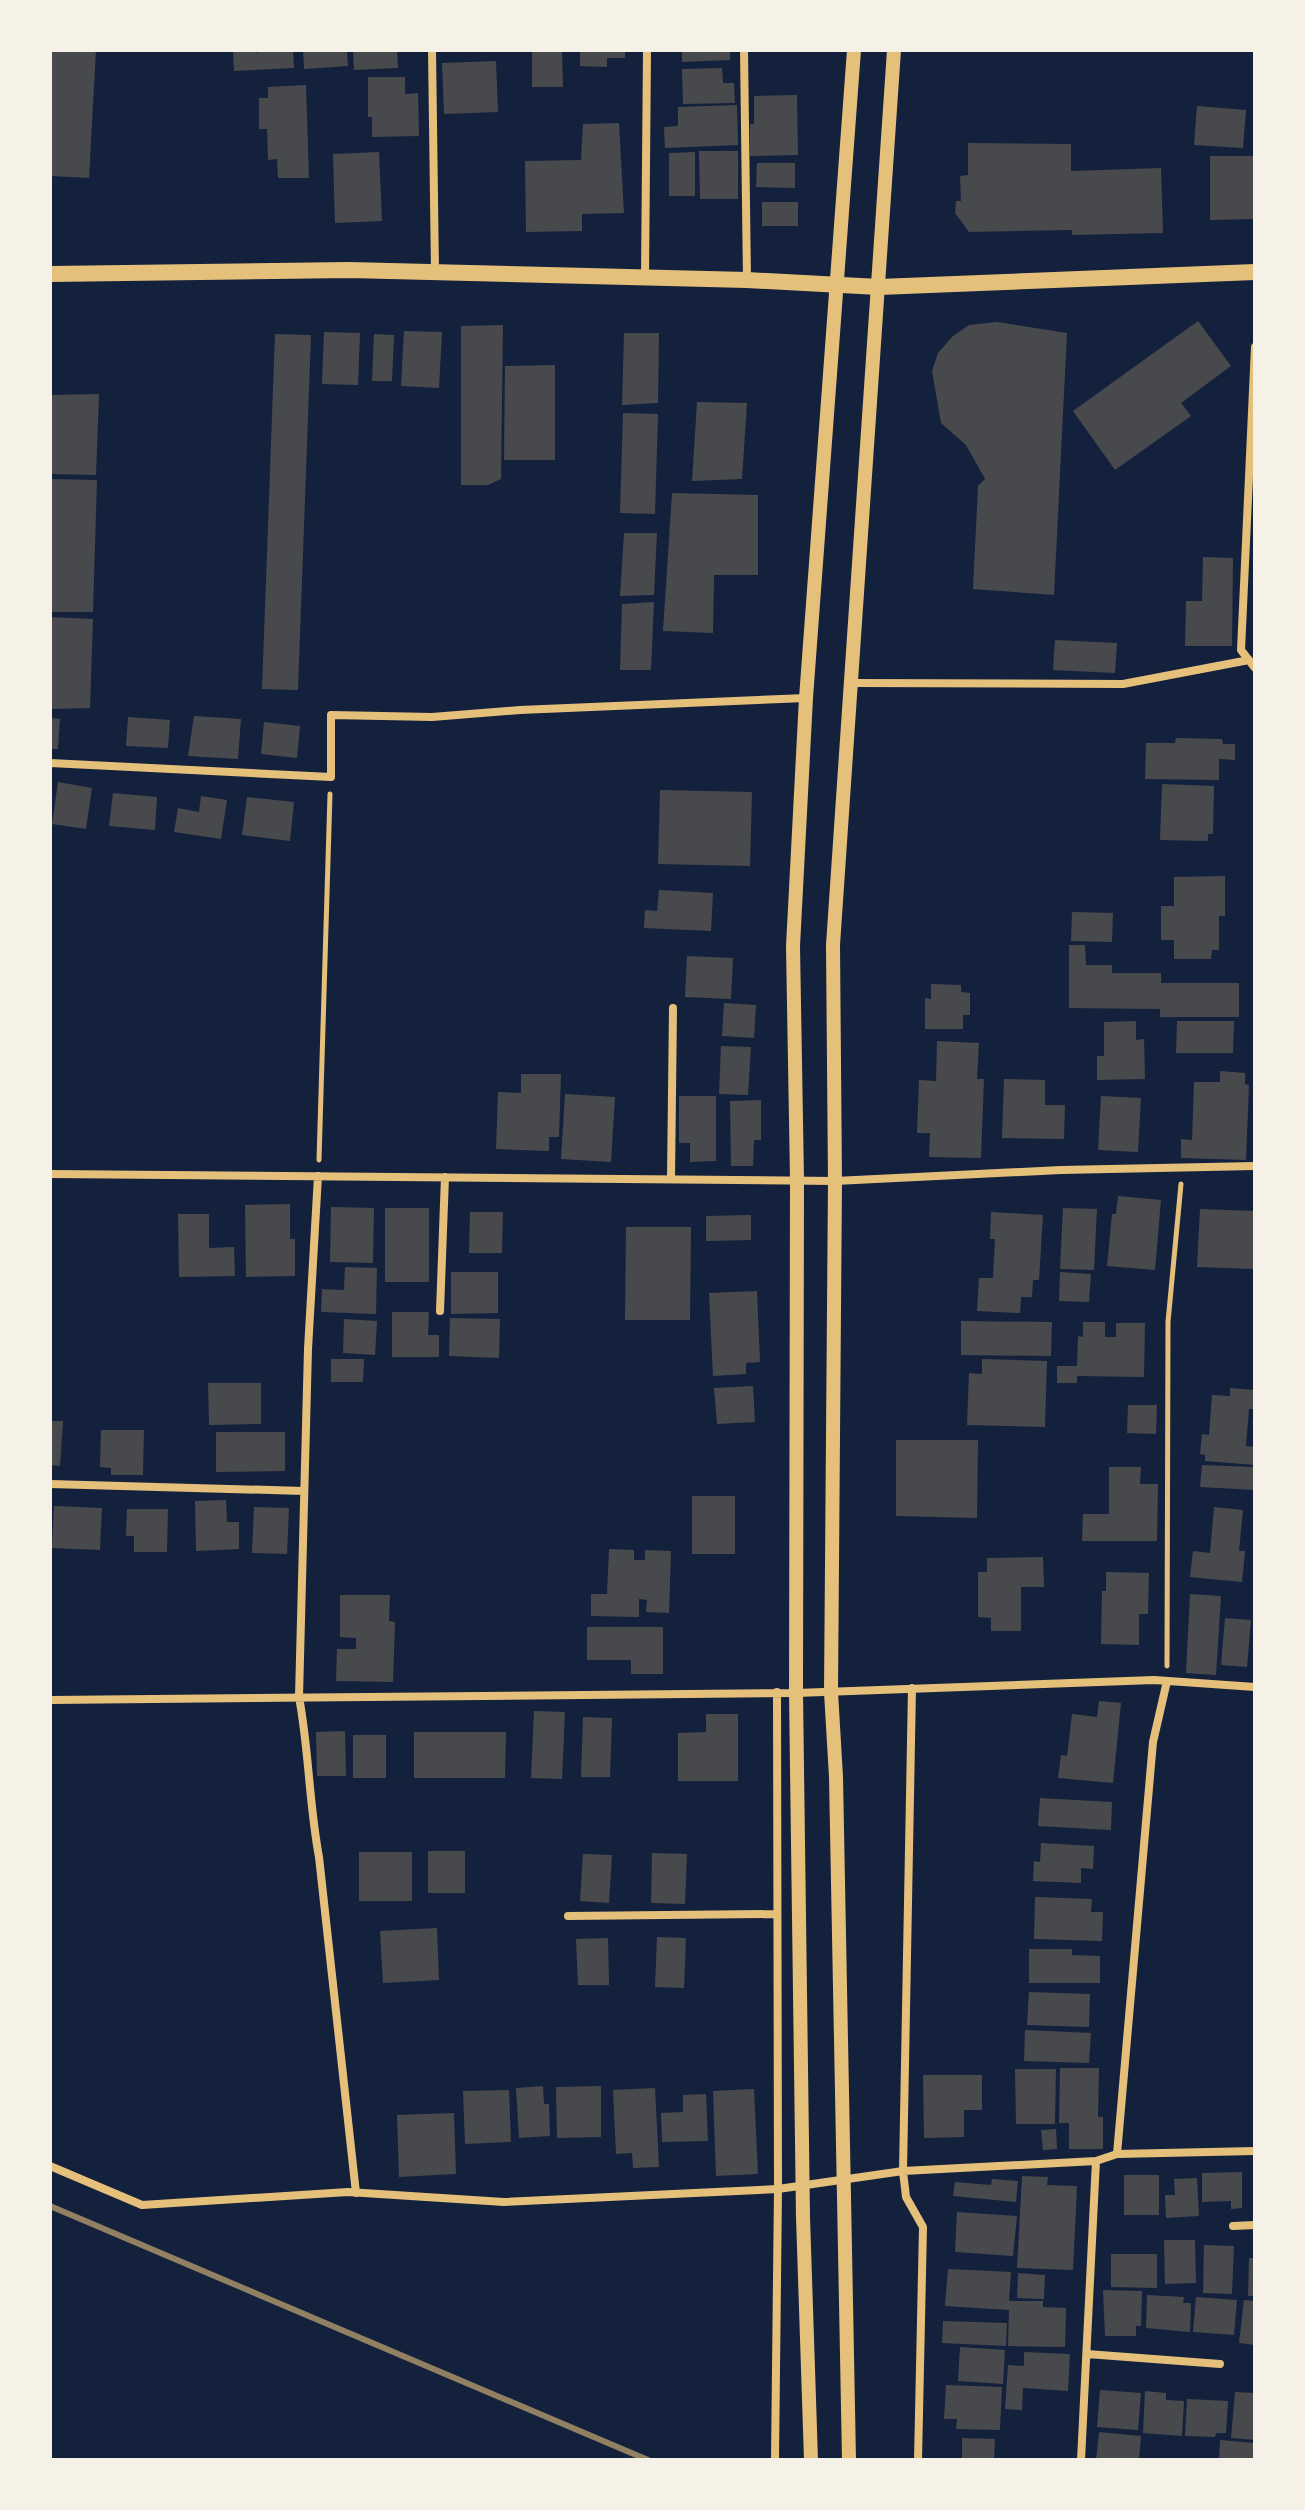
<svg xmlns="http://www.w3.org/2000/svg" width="1305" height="2510" font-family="'Nunito Sans',sans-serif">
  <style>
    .building { fill: #48494c }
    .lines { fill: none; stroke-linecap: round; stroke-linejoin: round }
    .path { stroke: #e5c07b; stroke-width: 5 }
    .minor { stroke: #e5c07b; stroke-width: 8 }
    .tertiary { stroke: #e5c07b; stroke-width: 14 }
    .secondary { stroke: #e5c07b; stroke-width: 16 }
    .rail { stroke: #918062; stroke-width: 6 }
  </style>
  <rect width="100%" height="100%" fill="#14213d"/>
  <!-- building -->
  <path class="building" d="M50,50H96L89,178L50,176Z
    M233,50H256V53L261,50H293L294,68L234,71Z
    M303,50H347L348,66L304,69Z
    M353,50H397L398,68L354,70Z
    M532,50H562L563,87H532Z
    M580,50H625V58H607V67L580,66Z
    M682,50H730V60L682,62Z
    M496,61L498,112L444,114L442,63Z
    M722,68L723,83H734L735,103L683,104L682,69Z
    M368,77H405V94L418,93L419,136L372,137V117H368Z
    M306,85L309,178H278L277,159L268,160L267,129H259V98H268V87Z
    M797,95L798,155L750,156V124H754V96Z
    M737,105L738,145L665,148L664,127L678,126V107Z
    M1197,106L1246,110L1243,148L1194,145Z
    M619,123L624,213L582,214V231L526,232L525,161L581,160L583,124Z
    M968,143L1071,144V171L1161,168L1163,233L1072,235V230L969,232L955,213L956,201H961L960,176L968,175Z
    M699,151H738V199H700Z
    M379,152L382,221L335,223L333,154Z
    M695,152V196H669V153Z
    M1210,156H1254V219L1210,220Z
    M757,163H795V188L756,187Z
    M762,202H798V226H762Z
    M1198,321L1231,366L1181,403L1191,416L1115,470L1073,411Z
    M997,322L1067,333L1054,595L973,589L978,486L985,479L966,445L941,423L932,371L938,353L953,336L969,325Z
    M503,325L501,479L488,485H461V326Z
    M404,331L442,332L439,388L401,386Z
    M324,332L360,333L358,385L322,384Z
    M624,333H659L658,403L622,405Z
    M275,334L311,335L298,690L262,689Z
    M374,334L394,335L392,381H372Z
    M555,365V460H504L505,366Z
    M99,394L96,475L50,474V395Z
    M697,402L747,403L742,479L692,481Z
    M623,413L658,414L655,514L620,513Z
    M50,479L97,480L93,612H50Z
    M672,493L758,495V575H714L713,633L663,631Z
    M624,533H657L654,595L620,596Z
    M1203,557L1233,558L1232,646H1185L1186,601H1202Z
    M654,602L651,670H620L622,604Z
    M50,617L93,619L90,708L50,709Z
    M1055,640L1117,643L1115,673L1053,670Z
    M194,716L241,719L238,759L188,756Z
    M128,717L170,720L168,748L126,746Z
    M50,718L60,719L58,749H50Z
    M264,722L300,726L297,758L261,754Z
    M1176,738L1222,739L1223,744H1235V760L1219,759V780L1145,779L1146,743H1175Z
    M58,782L92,788L86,829L52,824Z
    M1162,784L1214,786L1213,834H1208V841L1160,840Z
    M660,790L752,792L750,866L658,864Z
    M113,793L157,797L155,830L109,826Z
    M201,796L227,800L221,839L174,832L178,808L199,812Z
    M247,797L294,802L290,841L242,835Z
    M1225,876V916H1219V950H1212L1211,959H1174V940H1161V906H1174V877Z
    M659,890L713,893L711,931L644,928L645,910L657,911Z
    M1072,912L1113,913L1112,942L1071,941Z
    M1069,945H1085L1086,965H1112V973H1161V983H1239V1017H1160V1009L1069,1008Z
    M687,956L733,958L731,999L685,997Z
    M931,984L961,985V992L970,993V1015H963V1029H925V998L931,999Z
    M724,1003L756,1005L754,1038L722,1036Z
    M1136,1021V1040L1144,1039L1145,1079L1097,1080V1056H1104V1022Z
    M1177,1021H1234L1233,1053H1176Z
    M937,1041L979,1043L977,1079H984L981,1158L929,1157L930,1133H917L919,1080L936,1081Z
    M721,1046L751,1047L748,1095L719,1094Z
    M1220,1071L1245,1073V1084L1249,1085L1246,1160L1181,1158V1139L1192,1140L1194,1082H1220Z
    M521,1074H561L559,1137H549V1151L496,1149L498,1092L521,1093Z
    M1004,1079L1045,1080V1105H1065L1064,1139L1002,1138Z
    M565,1094L615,1097L611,1162L561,1159Z
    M679,1096H716V1161L690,1162V1143H679Z
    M1101,1096L1141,1098L1138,1152L1098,1150Z
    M761,1100V1140H754L753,1166H731L730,1101Z
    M1118,1196L1161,1200L1155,1270L1107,1266L1112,1214H1116Z
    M290,1204V1239H295V1276L246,1277L245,1205Z
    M331,1207L374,1208L373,1263L330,1262Z
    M385,1208H429V1282H385Z
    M1063,1208L1097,1209L1094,1270L1060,1269Z
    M1200,1209L1255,1211L1253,1269L1197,1267Z
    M470,1212H503L502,1253H469Z
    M991,1212L1043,1215L1039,1280H1033L1032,1297H1021L1020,1313L977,1311L979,1278H993L995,1239H990Z
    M178,1214H209V1248L234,1247L235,1276L179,1277Z
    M751,1215V1240L706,1241V1216Z
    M626,1227H691L690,1320H625Z
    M345,1267L377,1268L376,1314L321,1312L322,1289L344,1290Z
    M451,1272H498V1313L451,1314Z
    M1060,1272L1091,1274L1089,1302L1059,1301Z
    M757,1291L760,1362L746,1363V1374L713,1376L709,1293Z
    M392,1312H429L428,1335H439V1357H392Z
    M450,1318L500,1319L499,1358L449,1356Z
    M344,1319L377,1321L375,1355L343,1353Z
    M961,1321L1052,1322L1051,1356L961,1355Z
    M1083,1322H1105V1337H1116V1323H1145L1144,1377L1077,1376V1383H1057V1366H1077L1078,1336L1083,1337Z
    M331,1359H364L363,1382H331Z
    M982,1359L1047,1361L1045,1427L967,1425L969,1373L982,1374Z
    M208,1383H261V1424L209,1425Z
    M753,1386L755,1422L717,1424L714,1388Z
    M1230,1388L1255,1390L1254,1409H1249L1246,1446L1255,1447V1465L1205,1461V1455L1200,1454L1202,1434L1209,1435L1212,1395L1230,1396Z
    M1128,1405H1157L1156,1434L1127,1433Z
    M50,1421H63L60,1466L50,1465Z
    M101,1430H144L143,1475H111V1468L100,1467Z
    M216,1432H285V1471L216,1472Z
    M896,1440H978L977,1518L896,1516Z
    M1202,1465L1255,1467V1490L1200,1487Z
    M1109,1467H1141L1140,1484H1158L1157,1541H1082L1083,1514H1109Z
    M692,1496H735V1554H692Z
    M226,1500L227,1522H239V1549L196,1551L195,1501Z
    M54,1506L102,1508L100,1550L52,1548Z
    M254,1507L289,1508L287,1554L252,1553Z
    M1214,1507L1243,1510L1239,1551H1245L1242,1582L1190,1577L1193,1551L1210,1553Z
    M127,1509H168L167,1552H134V1536H126Z
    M609,1549L634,1550V1560H645V1550L671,1551L669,1613L646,1612L647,1600L639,1599V1617L591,1616V1594H607Z
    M1043,1557L1044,1587H1021V1631H991V1618L978,1617V1572H987V1558Z
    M1106,1572L1149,1573L1148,1614H1139V1645L1101,1644L1102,1591H1106Z
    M1190,1594L1221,1596L1216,1675L1186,1673Z
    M340,1595H390L389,1621L395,1622L393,1682L336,1681L337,1649H356V1638L340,1637Z
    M1225,1618L1251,1620L1247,1667L1221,1665Z
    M587,1627H663V1674H631V1660H587Z
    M1099,1701L1121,1703L1113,1783L1058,1778L1061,1755L1067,1756L1072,1714L1097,1717Z
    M534,1711L565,1712L562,1779L531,1778Z
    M706,1714H738V1781H678V1733L706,1732Z
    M583,1717L612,1718L610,1777H581Z
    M345,1731L346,1776H317L316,1732Z
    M414,1732H506L505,1778H414Z
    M353,1735H386V1778H353Z
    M1040,1798L1112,1802L1111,1830L1038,1826Z
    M1041,1843L1094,1846L1093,1869L1081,1868V1883L1033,1881L1034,1861L1040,1862Z
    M428,1851H465V1893H428Z
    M359,1852H412V1901H359Z
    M652,1853L687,1854L685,1904L651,1903Z
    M583,1854L612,1855L609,1903L580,1901Z
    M1035,1897L1092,1899L1091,1912H1103L1102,1941L1034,1939Z
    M437,1928L439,1980L383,1983L380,1931Z
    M657,1937L686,1938L684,1988L655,1987Z
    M608,1938L609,1985H578L576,1939Z
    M1029,1949H1072V1955L1100,1956V1983H1029Z
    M1029,1992L1090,1994L1089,2027L1027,2025Z
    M1025,2030L1091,2033L1089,2063L1024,2061Z
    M1060,2068H1099L1098,2117H1103V2149H1069V2123H1059Z
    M1015,2069H1056L1055,2124H1016Z
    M923,2075H982V2110H964V2137L924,2138Z
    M543,2086L544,2104H549L550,2136L519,2138L516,2088Z
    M601,2086V2137L557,2138L556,2087Z
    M655,2088L659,2167L633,2168L632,2153L616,2154L613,2090Z
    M754,2089L758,2174L716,2176L713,2091Z
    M509,2090L511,2142L465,2144L463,2091Z
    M706,2094L708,2141L662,2142L661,2113L683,2112V2095Z
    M454,2113L456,2174L399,2177L397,2115Z
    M1056,2129L1057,2149L1043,2150L1041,2130Z
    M1242,2172V2208L1231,2209V2201L1202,2202V2173Z
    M1124,2175H1159V2215H1124Z
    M1022,2176L1048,2177L1047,2185L1077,2186L1073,2270L1017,2268Z
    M1197,2178L1199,2216L1166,2218L1165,2195H1175L1174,2179Z
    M992,2179L1018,2181L1016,2202L953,2196L955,2182L991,2185Z
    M957,2212L1017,2216L1013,2256L955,2252Z
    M1164,2240H1195L1196,2283L1165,2284Z
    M1204,2245L1234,2246L1232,2294L1203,2293Z
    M1111,2254H1157V2288L1111,2287Z
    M1249,2258H1255V2296H1248Z
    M948,2269L1011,2272L1009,2301H1043V2307L1066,2308L1065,2347L1008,2346L1009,2310L945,2306Z
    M1018,2273L1045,2275L1044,2299L1017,2298Z
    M1103,2290L1142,2291L1141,2326H1136V2336H1105Z
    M1147,2295L1184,2297L1183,2303H1191L1190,2332L1146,2328Z
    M1196,2297L1237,2300L1234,2335L1193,2332Z
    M1244,2300L1255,2301V2345L1239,2343Z
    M943,2321L1007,2323L1006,2346L942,2343Z
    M960,2347L1005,2350L1003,2384L958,2381Z
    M1024,2352L1070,2354L1068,2391L1023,2388L1022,2410L1005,2409L1008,2365L1024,2366Z
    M946,2385L1002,2387L1000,2430L956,2429L957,2419H944Z
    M1100,2390L1141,2393L1138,2430L1097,2427Z
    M1145,2391L1166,2393V2400L1184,2401L1182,2436L1143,2433Z
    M1235,2392L1255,2393V2440L1231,2438Z
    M1187,2399L1228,2401L1226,2433H1216L1215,2437L1185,2436Z
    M1099,2432L1141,2436L1139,2460H1096Z
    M962,2438L995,2439L994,2460H962Z
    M1220,2440L1255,2443V2460H1219Z"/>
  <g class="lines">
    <!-- path -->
    <path class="path" d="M319,1160L330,794
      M1167,1666L1168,1322L1181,1184"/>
    <!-- minor -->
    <path class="minor" d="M432,50L435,272
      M744,50L747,280
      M645,277L647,50
      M1255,347L1241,650L1255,668
      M849,683L1123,684L1249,660
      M50,763L331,777V715L432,717L520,710L806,698
      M50,1174L835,1181L1061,1170L1255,1166
      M318,1176L308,1349L299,1697C309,1750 309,1804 319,1857L356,2193
      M671,1179L673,1008
      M440,1311L445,1177
      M50,1484L304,1491
      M912,1688L903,2171L906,2197L923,2227L918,2460
      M50,1700L796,1693L1154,1680L1255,1687
      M568,1916L777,1914
      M1117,2154L1153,1742L1167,1681
      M50,2166L142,2205L348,2192L504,2202L778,2189L903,2171L1096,2161L1117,2154L1255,2151
      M1233,2226L1255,2225
      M1087,2354L1220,2364
      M775,2460L778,2189L777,1692
      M1081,2460L1096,2161"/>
    <!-- tertiary -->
    <path class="tertiary" d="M811,2460L803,2217L796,1693L797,1179L793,946L806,698L854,50
      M849,2460L836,1777L831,1692L835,1181L833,945L894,50"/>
    <!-- secondary -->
    <path class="secondary" d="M50,274L349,270L747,280L879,287L1255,272"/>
    <!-- rail -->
    <path class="rail" d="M50,2206L648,2460"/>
  </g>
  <!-- border -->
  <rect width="1305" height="2510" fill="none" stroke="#f6f1e7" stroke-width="104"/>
</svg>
